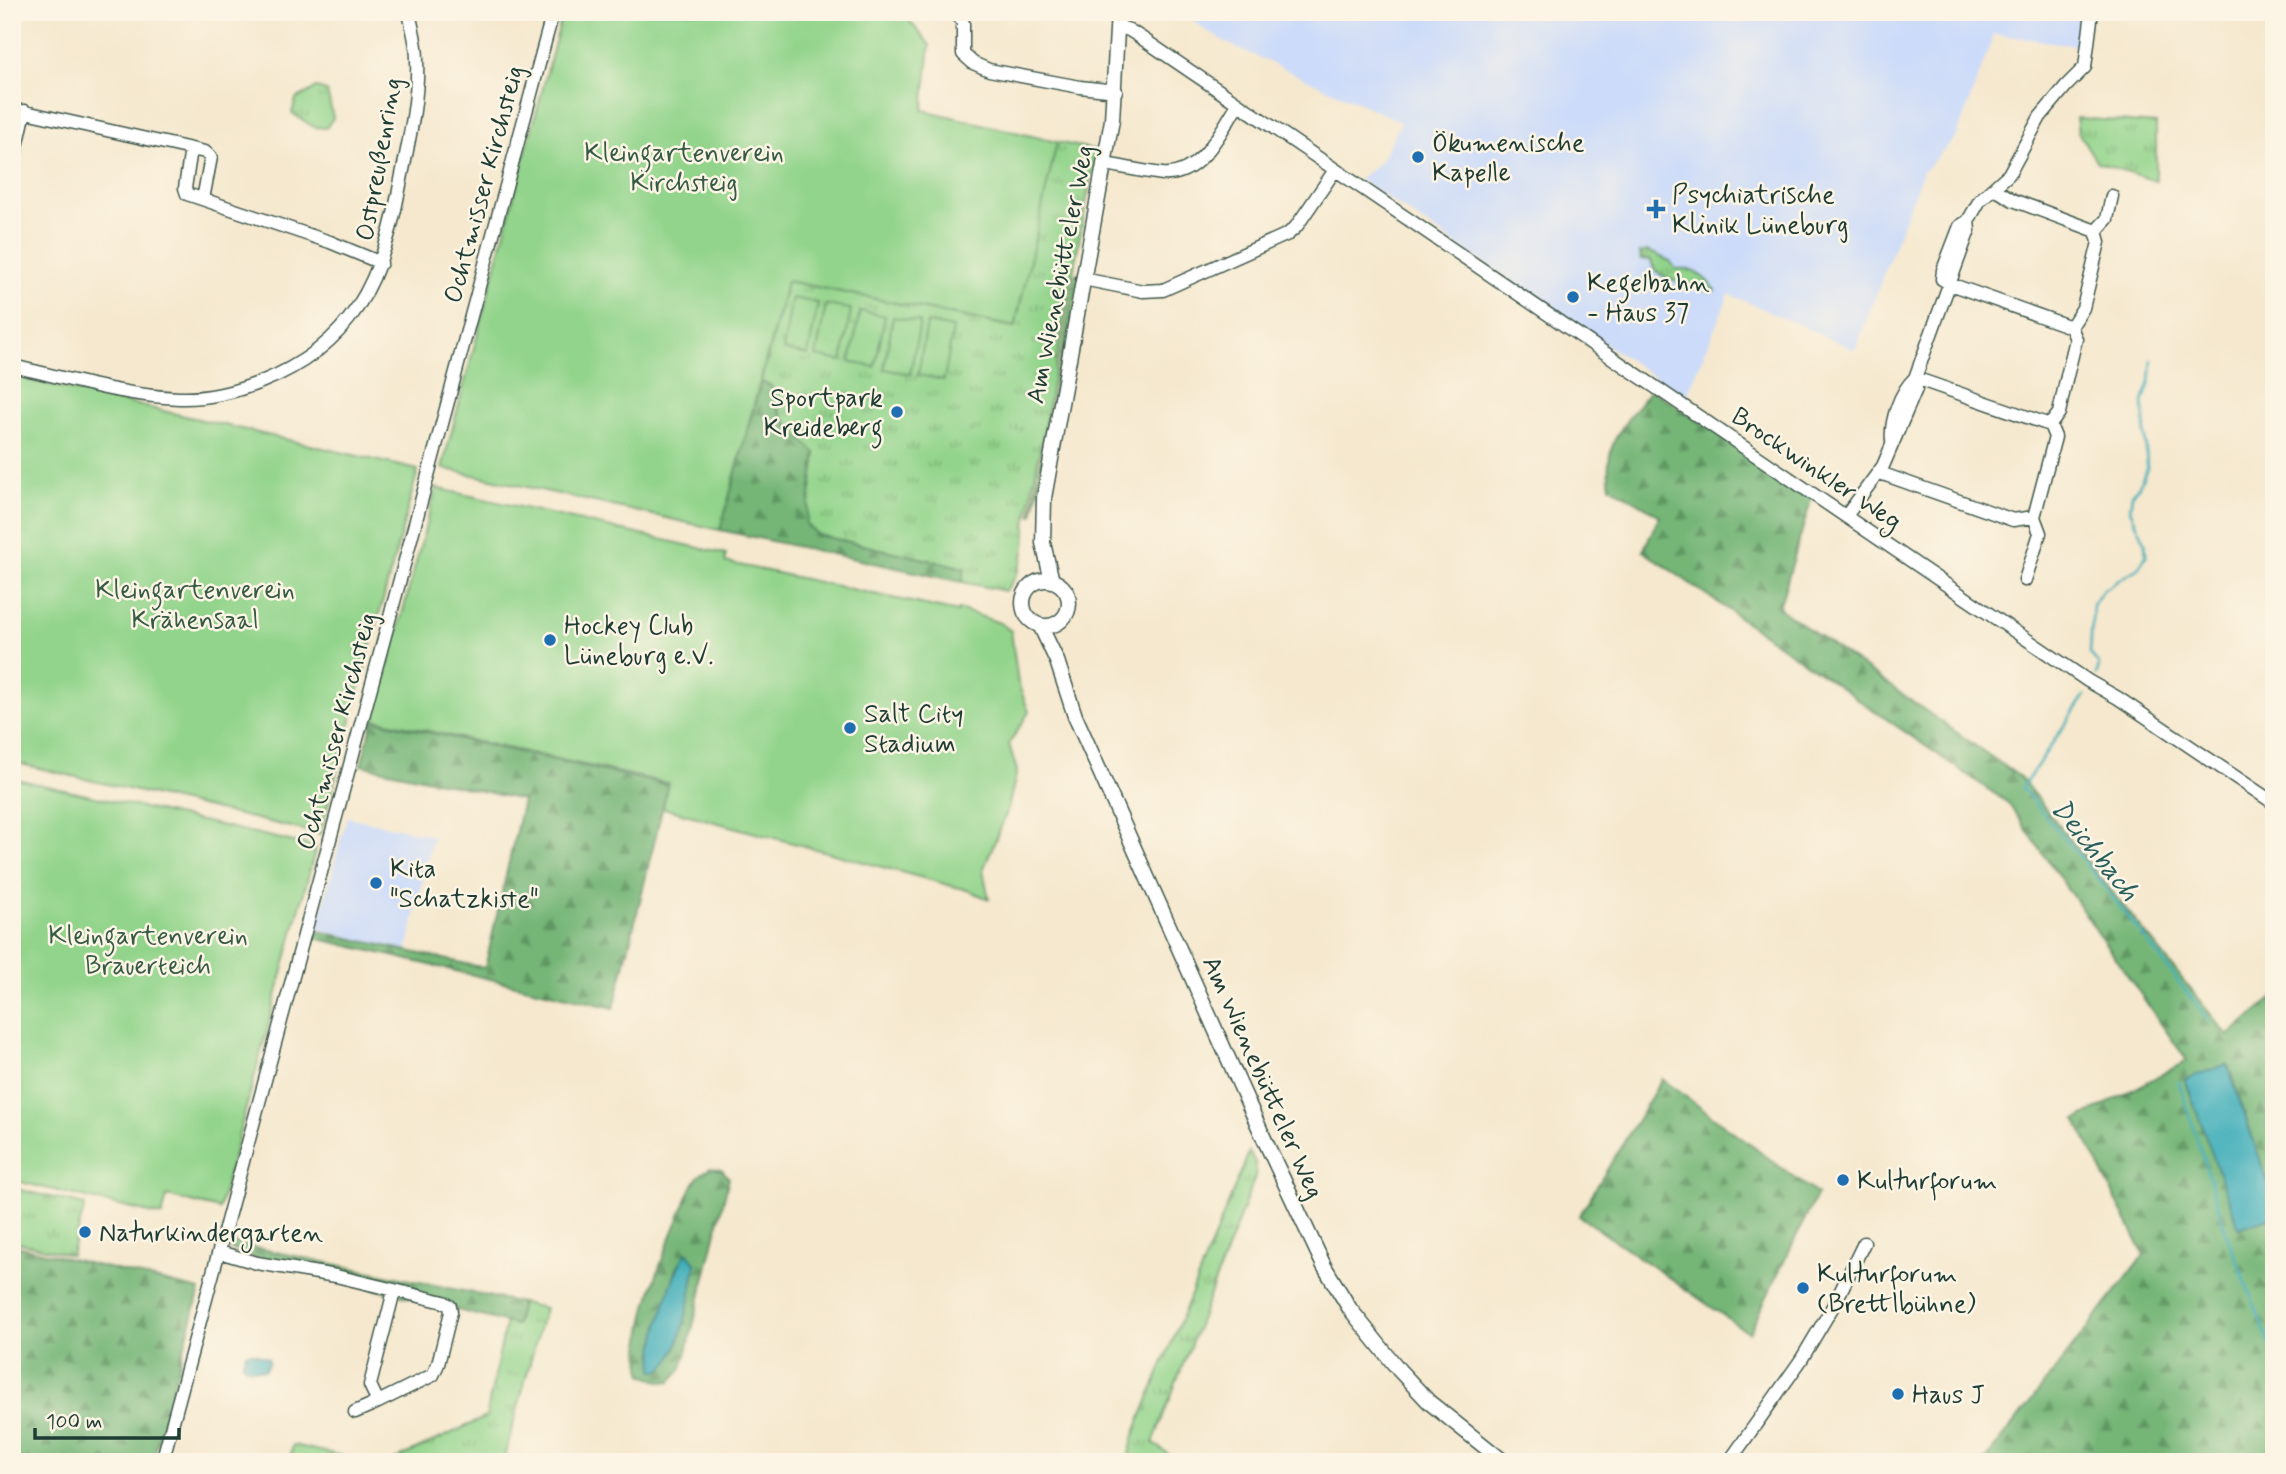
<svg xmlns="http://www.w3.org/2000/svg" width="2286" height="1474" font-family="Mynerve,sans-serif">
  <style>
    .built { fill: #ccdbf9 }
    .grass { fill: url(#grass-tufts); stroke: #588860; stroke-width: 2 }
    .forest { fill: url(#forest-firs); stroke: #4a7a56; stroke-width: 2; fill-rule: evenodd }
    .garden { fill: #92d48b; stroke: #588860; stroke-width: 2 }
    .water { fill: #3eadba; stroke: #2e7577; stroke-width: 2 }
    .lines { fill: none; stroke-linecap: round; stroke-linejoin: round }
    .stream { stroke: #3eadba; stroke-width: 2.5 }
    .minor-casing { stroke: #3f574b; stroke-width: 15 }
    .tertiary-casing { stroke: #3f574b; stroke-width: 17 }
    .minor { stroke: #fff; stroke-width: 12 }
    .tertiary { stroke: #fff; stroke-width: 14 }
    .poi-dot { fill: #1f6fb2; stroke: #fcf5e5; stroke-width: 2.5 }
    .labels { text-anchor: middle; stroke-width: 5; stroke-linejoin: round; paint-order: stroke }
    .poi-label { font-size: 26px; fill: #1f3d34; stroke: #fcf5e5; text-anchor: start }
    .park-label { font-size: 26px; fill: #365b45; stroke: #fcf5e5 }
    .street-label { font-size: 26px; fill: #1f3d34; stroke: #fcf5e5 }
    .water-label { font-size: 28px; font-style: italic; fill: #285f5c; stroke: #fcf5e5 }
  </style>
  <defs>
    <pattern id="grass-tufts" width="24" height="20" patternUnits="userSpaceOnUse" patternTransform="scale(1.75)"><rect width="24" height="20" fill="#92d48b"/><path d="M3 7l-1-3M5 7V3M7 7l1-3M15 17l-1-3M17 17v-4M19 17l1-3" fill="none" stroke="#77ad72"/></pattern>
    <pattern id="forest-firs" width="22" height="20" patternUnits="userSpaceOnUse" patternTransform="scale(1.75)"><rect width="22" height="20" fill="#75b677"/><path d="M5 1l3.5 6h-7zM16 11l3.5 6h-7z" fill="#5f9562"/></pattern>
  </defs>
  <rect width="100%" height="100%" fill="#fcf5e5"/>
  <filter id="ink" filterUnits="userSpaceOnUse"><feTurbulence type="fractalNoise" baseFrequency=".0143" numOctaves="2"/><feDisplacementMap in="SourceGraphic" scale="14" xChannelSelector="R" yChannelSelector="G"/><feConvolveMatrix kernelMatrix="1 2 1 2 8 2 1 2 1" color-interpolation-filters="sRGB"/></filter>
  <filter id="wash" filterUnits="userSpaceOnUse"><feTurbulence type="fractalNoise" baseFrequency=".00686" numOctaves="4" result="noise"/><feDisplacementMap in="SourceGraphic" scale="28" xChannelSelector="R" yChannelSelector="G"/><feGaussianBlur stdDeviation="1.57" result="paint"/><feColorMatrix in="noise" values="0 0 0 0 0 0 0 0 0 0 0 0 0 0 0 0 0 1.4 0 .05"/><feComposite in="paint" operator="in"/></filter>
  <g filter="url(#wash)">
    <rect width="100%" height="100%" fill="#f5e8ce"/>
    <!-- built -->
    <path class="built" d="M1184,12H2085L2080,46L1994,34L1957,136L1922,173L1855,350L1729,294L1686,398L1359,179L1380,162L1401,122L1229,44L1202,28Z
      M347,817L433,836L407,951L317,929Z"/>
    <!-- grass -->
    <path class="grass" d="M316,88L327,91L333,118L326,128L314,127L292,113L296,99Z
      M2076,118L2156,124V181L2097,162L2078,132Z
      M1057,142L1096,150L1026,525C1027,548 1021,574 1005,591L962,582L965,568L818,535L806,524L816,454C792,430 779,419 770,385L761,382L787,281L1014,327Z
      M1648,251L1670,261L1676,269C1691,267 1706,277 1715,290L1711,292C1693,284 1655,283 1651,260L1641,259L1640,253Z
      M1076,274H1080L1040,484L1033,515H1031Z
      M1249,1152L1256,1164L1255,1177L1153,1443L1179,1462H1127L1134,1435Z
      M12,1188L85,1205L71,1255L12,1241Z
      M521,1303L545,1308L503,1462H390L486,1417L506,1322L516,1324Z
      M293,1445L370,1462H289Z"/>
    <!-- forest -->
    <path class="forest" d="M761,382L770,385L777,396L776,406L789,427L816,453L806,524L818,535L965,568L962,582L720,530Z
      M1651,389L1812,497L1779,608L2020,777L2228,1036L2274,997V1201L2228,1065L2239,1227L2274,1216V1462H1984L2144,1255L2076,1120L2187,1061L2008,803L1643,551L1660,516L1610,486C1602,441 1626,423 1651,389Z
      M373,720L668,785L614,1008L315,938L317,931L485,968L523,800L361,765Z
      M1662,1079L1817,1194L1749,1333L1579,1216Z
      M710,1168L722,1170L729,1178L686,1355L681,1370L671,1381L662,1382L643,1375C630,1333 664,1253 681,1213C686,1202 690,1188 697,1178C700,1174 706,1171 710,1168ZM687,1253L696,1264L653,1356L677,1267Z
      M233,1243L521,1303L516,1325L257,1259L234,1250L231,1249Z
      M12,1245L200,1290L152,1462H12Z"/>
    <!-- garden -->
    <path class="garden" d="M563,12H902L930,45L923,110L1057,142L1015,327L787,281L720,530L442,468Z
      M792,298L818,303L808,355L783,350Z
      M826,305L851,309L842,361L816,356Z
      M860,311L885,316L875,367L850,362Z
      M893,317L920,322L910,374L884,369Z
      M927,323L953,328L944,380L918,375Z
      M12,376L418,470L320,834L12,762Z
      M436,488L726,554L725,562L958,612L959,609L1000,623L1011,631L1018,683L1029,712L1009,744L1017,771L1007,812L983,870L989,899L967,890L663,808L668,783L374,719Z
      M12,778L316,847L219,1209L167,1196L162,1216L12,1180Z"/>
    <!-- water -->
    <path class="water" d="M2227,1064L2274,1201V1216L2239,1228L2185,1079Z
      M687,1252L696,1264C692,1286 681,1368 655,1372C647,1352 673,1269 687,1252Z
      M252,1352L268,1358L269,1362L265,1370L247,1368L242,1364L246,1353Z"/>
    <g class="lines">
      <!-- stream -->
      <path class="stream" d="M2097,675L2099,665L2090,653L2093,605L2103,590L2138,568L2146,556L2145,542L2130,510L2132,494L2138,488L2147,468L2143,402L2150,382L2152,360
        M2085,695L2022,788L2096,876L2210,1022
        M2179,1082L2229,1241L2274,1354"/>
    </g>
  </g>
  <g filter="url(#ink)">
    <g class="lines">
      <!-- minor casing -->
      <g class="minor-casing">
        <path id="minor" d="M956,12L963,23V54L973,63L989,70L1080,87L1116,91
          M1117,26L1129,30L1140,37L2088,681L2118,698L2274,803
          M12,109L205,152L211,157L203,199
          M191,149L185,188L187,194L330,242L381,263
          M1105,164C1124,167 1144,172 1163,174C1201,177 1221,130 1238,104
          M12,169L25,111
          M1995,189L2013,200L2096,231L2099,242L2083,308L2071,327L1950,284L1942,279L1943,270L1960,226L1968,221L1980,200L2009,174L2040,117L2066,86L2085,67L2092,12
          M2096,231L2107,219L2112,196
          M1083,279L1143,291L1163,290L1288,234L1296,227L1335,170
          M12,366C67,378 122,396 179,398C207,399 235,392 261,382C352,346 382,281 399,190C407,148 419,102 417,59C417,43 412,28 409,12
          M2067,376L2076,339L2071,327
          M2050,425L2059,413L2066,380
          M1892,441C1890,421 1900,392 1915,378
          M1880,473L2013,520L2034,517L2055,437L2050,425L1915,378
          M1846,516L1883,466L1916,389L1915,378L1969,230L1968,221
          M2025,580L2040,533L2034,517
          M219,1252L257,1263L336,1276L444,1302L450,1306L451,1312L438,1364L433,1375L378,1402L370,1385L394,1291
          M355,1412L378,1402
          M162,1462L553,12
          M1729,1462L1801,1360L1835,1303L1864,1243"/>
      </g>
      <!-- tertiary casing -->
      <g class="tertiary-casing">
        <path id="tertiary" d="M1023 603a23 23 0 1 1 46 0a23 23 0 1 1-46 0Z
          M1052,581L1043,543L1044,498L1112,120L1118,12
          M1040,625L1057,661L1075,716L1266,1143L1324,1266L1350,1309L1399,1370L1429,1402L1504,1462"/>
      </g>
      <!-- minor -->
      <use href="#minor" class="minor"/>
      <!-- tertiary -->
      <use href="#tertiary" class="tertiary"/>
    </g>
  </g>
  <!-- markers -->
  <g class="poi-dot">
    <circle cx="1418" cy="157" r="7"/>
    <path d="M1652.5 198.5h7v7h7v7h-7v7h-7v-7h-7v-7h7z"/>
    <circle cx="1573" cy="297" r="7"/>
    <circle cx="897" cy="412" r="7"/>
    <circle cx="550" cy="640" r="7"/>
    <circle cx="850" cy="728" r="7"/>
    <circle cx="376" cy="883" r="7"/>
    <circle cx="1843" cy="1180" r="7"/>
    <circle cx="85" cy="1232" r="7"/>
    <circle cx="1803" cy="1288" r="7"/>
    <circle cx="1898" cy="1394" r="7"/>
  </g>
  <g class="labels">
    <!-- poi labels -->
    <g class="poi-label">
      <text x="1432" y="151">Ökumenische<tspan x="1432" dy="30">Kapelle</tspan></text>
      <text x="1672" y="203">Psychiatrische<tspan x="1672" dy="30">Klinik Lüneburg</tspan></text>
      <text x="1587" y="291">Kegelbahn<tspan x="1587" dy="30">- Haus 37</tspan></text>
      <text x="883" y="406" text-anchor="end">Sportpark<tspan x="883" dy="30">Kreideberg</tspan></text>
      <text x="564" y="634">Hockey Club<tspan x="564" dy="30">Lüneburg e.V.</tspan></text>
      <text x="864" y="722">Salt City<tspan x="864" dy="30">Stadium</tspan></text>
      <text x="390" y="877">Kita<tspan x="390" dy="30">"Schatzkiste"</tspan></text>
      <text x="1857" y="1189">Kulturforum</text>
      <text x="99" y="1241">Naturkindergarten</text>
      <text x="1817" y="1282">Kulturforum<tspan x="1817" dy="30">(Brettlbühne)</tspan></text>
      <text x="1912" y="1403">Haus J</text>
    </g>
    <!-- park labels -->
    <g class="park-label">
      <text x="684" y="161">Kleingartenverein<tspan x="684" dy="30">Kirchsteig</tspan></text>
      <text x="195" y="598">Kleingartenverein<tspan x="195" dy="30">Krähensaal</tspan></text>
      <text x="148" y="944">Kleingartenverein<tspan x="148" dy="30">Brauerteich</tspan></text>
    </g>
    <!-- street labels -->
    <g class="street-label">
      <text transform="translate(378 159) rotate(-80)" y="9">Ostpreußenring</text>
      <text transform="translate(483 184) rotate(-75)" y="9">Ochtmisser Kirchsteig</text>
      <text transform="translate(1059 274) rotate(-79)" y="9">Am Wienebütteler Weg</text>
      <text transform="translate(1817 468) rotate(34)" y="9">Brockwinkler Weg</text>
      <text transform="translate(336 731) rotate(-75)" y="9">Ochtmisser Kirchsteig</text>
      <text transform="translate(1264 1077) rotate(66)" y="9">Am Wienebütteler Weg</text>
    </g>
    <!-- water labels -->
    <g class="water-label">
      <text transform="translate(2096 849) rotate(51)" y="10">Deichbach</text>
    </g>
  </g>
  <!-- margin -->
  <rect width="2286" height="1474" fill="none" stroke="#fcf5e5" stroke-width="42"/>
  <!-- scale -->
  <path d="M35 1428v10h144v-10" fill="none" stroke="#1f3d34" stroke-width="3.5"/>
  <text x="46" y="1428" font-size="21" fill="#1f3d34" stroke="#fcf5e5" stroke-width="5" paint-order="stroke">100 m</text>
</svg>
